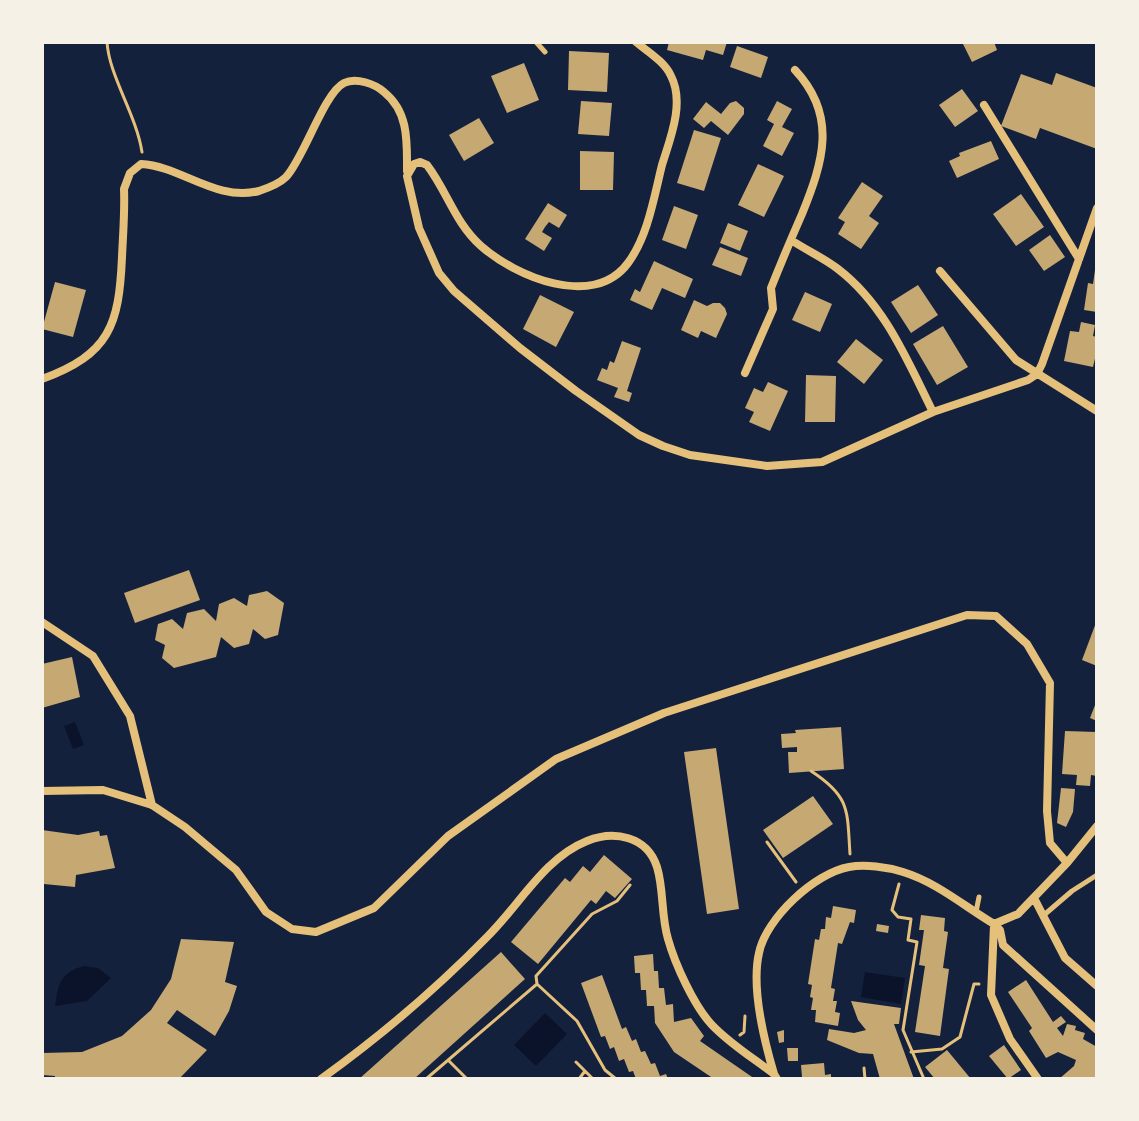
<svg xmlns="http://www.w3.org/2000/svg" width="1139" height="1121" font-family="Helvetica,sans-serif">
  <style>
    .water { fill: #0b132b }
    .building { fill: #c6a872 }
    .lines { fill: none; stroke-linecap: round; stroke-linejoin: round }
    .path { stroke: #e5c07b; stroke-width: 3 }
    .service { stroke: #e5c07b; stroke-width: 5 }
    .minor { stroke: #e5c07b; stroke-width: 8 }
  </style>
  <rect width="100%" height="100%" fill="#14213d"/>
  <!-- water -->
  <path class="water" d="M75,722L84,745L73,749L64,726Z
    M85,966L98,968L111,978L87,1001L55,1006C58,984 61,971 85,966Z
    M865,972L905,978L901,1004L861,997Z
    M545,1013L567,1034L536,1066L514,1045Z"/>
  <!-- building -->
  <path class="building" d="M669,42H727L723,55L706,50L703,60L667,50Z
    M962,42H994L997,50L972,62Z
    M737,46L768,57L761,78L730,67Z
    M569,51L609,53L607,92L568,90Z
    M524,63L539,100L507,113L491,76Z
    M1056,73L1097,88V149L1040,128L1036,139L1001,126L1021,74L1052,85Z
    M962,89L978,111L955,127L939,105Z
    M581,101L612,103L609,136L578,134Z
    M736,101L744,108V114L728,135L711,121L704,128L693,119L706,102L721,114L730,103Z
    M777,101L792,109L782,127L794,133L782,156L763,146L774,124L767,120Z
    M479,118L494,143L464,161L449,135Z
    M694,130L721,138L704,191L677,183Z
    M991,141L999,159L957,178L949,161L960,156L959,153Z
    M580,151L614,152L613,190H580Z
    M758,164L784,176L764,217L738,205Z
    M862,182L883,196L869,216L879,223L861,249L838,234L845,222L838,218Z
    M1021,194L1044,227L1016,246L993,214Z
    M548,203L567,215L559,228L549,222L545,227L542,232L552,238L544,251L525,239Z
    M674,206L698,215L686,249L662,240Z
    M728,223L748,231L740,251L720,243Z
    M1050,235L1065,257L1044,271L1029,250Z
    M720,247L748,258L741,276L712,265Z
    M654,261L693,279L685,298L662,288L652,310L630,300L635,289L640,292Z
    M1095,270H1097V312L1084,310L1088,283L1093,284Z
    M55,282L86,290L73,337L42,329Z
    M918,285L938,315L911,333L891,302Z
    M805,292L832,304L820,332L792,320Z
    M540,295L574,312L556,347L523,329Z
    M694,300L707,306L713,303H720L725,308L727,314L716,338L701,331L698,338L681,330Z
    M1081,322L1095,325L1093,336L1097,337V350L1093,367L1064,361L1070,331L1079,332Z
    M943,326L968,367L937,385L913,344Z
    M856,339L883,360L864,384L837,362Z
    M622,341L641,348L627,391L632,393L629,402L614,397L618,388L597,380L602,368L607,370L610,361L614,363Z
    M806,375L836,376L835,422H805Z
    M768,382L788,391L770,431L749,422L754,412L745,408L754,388L763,392Z
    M189,570L200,600L135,623L124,593Z
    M267,591L284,603L278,635L265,639L253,629L249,644L234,648L221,637L216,657L174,668L162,658L165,645L155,640L158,624L172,619L183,629L187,613L204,609L216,621L219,604L234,598L247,606L249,595Z
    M1097,620V666L1082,660Z
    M72,657L80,697L42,708V664Z
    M1097,700V721L1090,718Z
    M841,727L844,769L789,773L788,752H797V747L782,748L781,734L796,733L795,730Z
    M1065,731L1097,732V776L1091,775L1090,786L1076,785L1077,775L1062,774Z
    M716,748L739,909L707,914L684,752Z
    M1061,788L1075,789L1073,812L1066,827L1057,823Z
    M813,796L833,824L783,858L763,830Z
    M42,830L78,835L99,831L100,836L107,835L115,868L76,875L75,887L44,884Z
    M604,855L632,879L615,898L606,891L596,904L591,900L538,964L511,942L565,878L570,882L583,866L590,872Z
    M833,906L856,910L854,923L850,922L842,944L838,943L831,988L835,989L833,1001H837L835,1012L840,1013L838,1026L815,1022L816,1010H811L813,998L810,997L812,985L808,984L815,939L819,940L821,929H825L826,917L831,918Z
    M921,915L945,918L944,931L948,932L943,968L949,969L940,1036L915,1032L925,966L919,965L924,930H919Z
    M877,924L889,926L888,933L876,931Z
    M181,939L234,942L225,982L237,986L229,1011L215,1036L177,1010L167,1023L207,1050L179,1079H55V1076L42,1075V1053L82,1052L122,1036L151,1010L171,979Z
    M501,952L525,979L414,1079H359Z
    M653,954L654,971H658L659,988H664L666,1005L673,1004L674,1022L691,1018L704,1036L700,1041L755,1079H714L674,1052L655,1023L654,1006H647L646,990H641L640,973H635L634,956Z
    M602,975L622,1029L626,1027L632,1041L636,1039L641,1052L645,1051L651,1064L655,1063L660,1076L666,1074L668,1079H636L633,1071L629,1072L624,1059L619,1061L614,1047L610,1049L605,1036L601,1037L581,983Z
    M1026,980L1053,1022L1061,1016L1066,1022L1057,1028L1063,1036L1067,1024L1076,1026L1075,1030L1085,1033L1083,1039L1097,1047V1079H1059L1074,1066L1076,1060L1058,1052L1046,1058L1029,1031L1032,1028L1008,992Z
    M851,1001L901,1008L899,1024H894L914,1079H880L873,1054L859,1053L827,1040L829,1029L854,1033L866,1030L858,1020Z
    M784,1030V1042L779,1043L777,1032Z
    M1004,1045L1021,1070L1008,1079L989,1056Z
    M787,1048H798V1061H788Z
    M947,1050L971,1079H935L925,1067Z
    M824,1063L825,1075L831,1074V1079L802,1077L801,1065Z"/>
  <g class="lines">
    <!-- path -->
    <path class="path" d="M107,42C109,76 136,114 142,152
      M811,771C851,797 847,811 850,854
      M767,842L796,882
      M899,884L892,910L898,917L911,919L908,940L917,942L903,1030L924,1079
      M537,984L536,976L592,914L617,901L630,885
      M740,1035L744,1032L745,1016
      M911,1052L942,1049L960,1037L974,984H979
      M449,1061L467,1079
      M576,1062L585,1071L579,1079
      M864,1068L865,1079
      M585,1071L593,1079
      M426,1079L537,984L577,1021L605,1070L616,1079"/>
    <!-- service -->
    <path class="service" d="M536,42L545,52
      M976,912L979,897
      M1044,915L1072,891L1097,875"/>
    <!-- minor -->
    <path class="minor" d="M636,42C648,52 665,62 671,76C685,103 670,139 662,165C654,197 648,236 628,263C593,310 515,276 481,246C455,223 447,191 427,165L420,162L414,164L407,176L419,228L439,273L454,291L520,348L576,391L639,435L663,446L690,455L767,466L822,462L933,412L1028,380L1037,374L1042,364L1097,208
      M984,105L1079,259
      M791,240C806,250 824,258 838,269C885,305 907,360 933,412
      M940,271L1016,360L1097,411
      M745,373L773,309L771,288C781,263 791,239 802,214C823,162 838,116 795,70
      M42,379C110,354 119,325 122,257C123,234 125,211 124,189L130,173L141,164C181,166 216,202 259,191C268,188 279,184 286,177C304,158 324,93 344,83C356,77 375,84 384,92C409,112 407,142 407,171
      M42,622L93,656L130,716L152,805
      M42,791L103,790L152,805L185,827L236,870L266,912L292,929L316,932L374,908L448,836L556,759L664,713L967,615L996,616L1027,644L1050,683L1047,811L1050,843L1067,863
      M1034,898L1065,958L1097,986
      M994,924L1018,914L1067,863L1097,826
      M994,925L991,995L1010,1039L1038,1079
      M774,1074C764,1040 751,988 759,953C766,918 815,873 849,867C865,864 887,867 903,872C936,882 964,906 994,924L1000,930L1003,945L1097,1030
      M321,1079C378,1038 438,987 487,937C519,906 544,858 587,841C614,830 647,836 657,867C664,890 661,916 668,939C675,964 694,1006 712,1025C730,1044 753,1058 774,1074L777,1079"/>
  </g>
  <!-- border -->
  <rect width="1139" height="1121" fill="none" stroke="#f6f1e7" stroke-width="88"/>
</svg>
